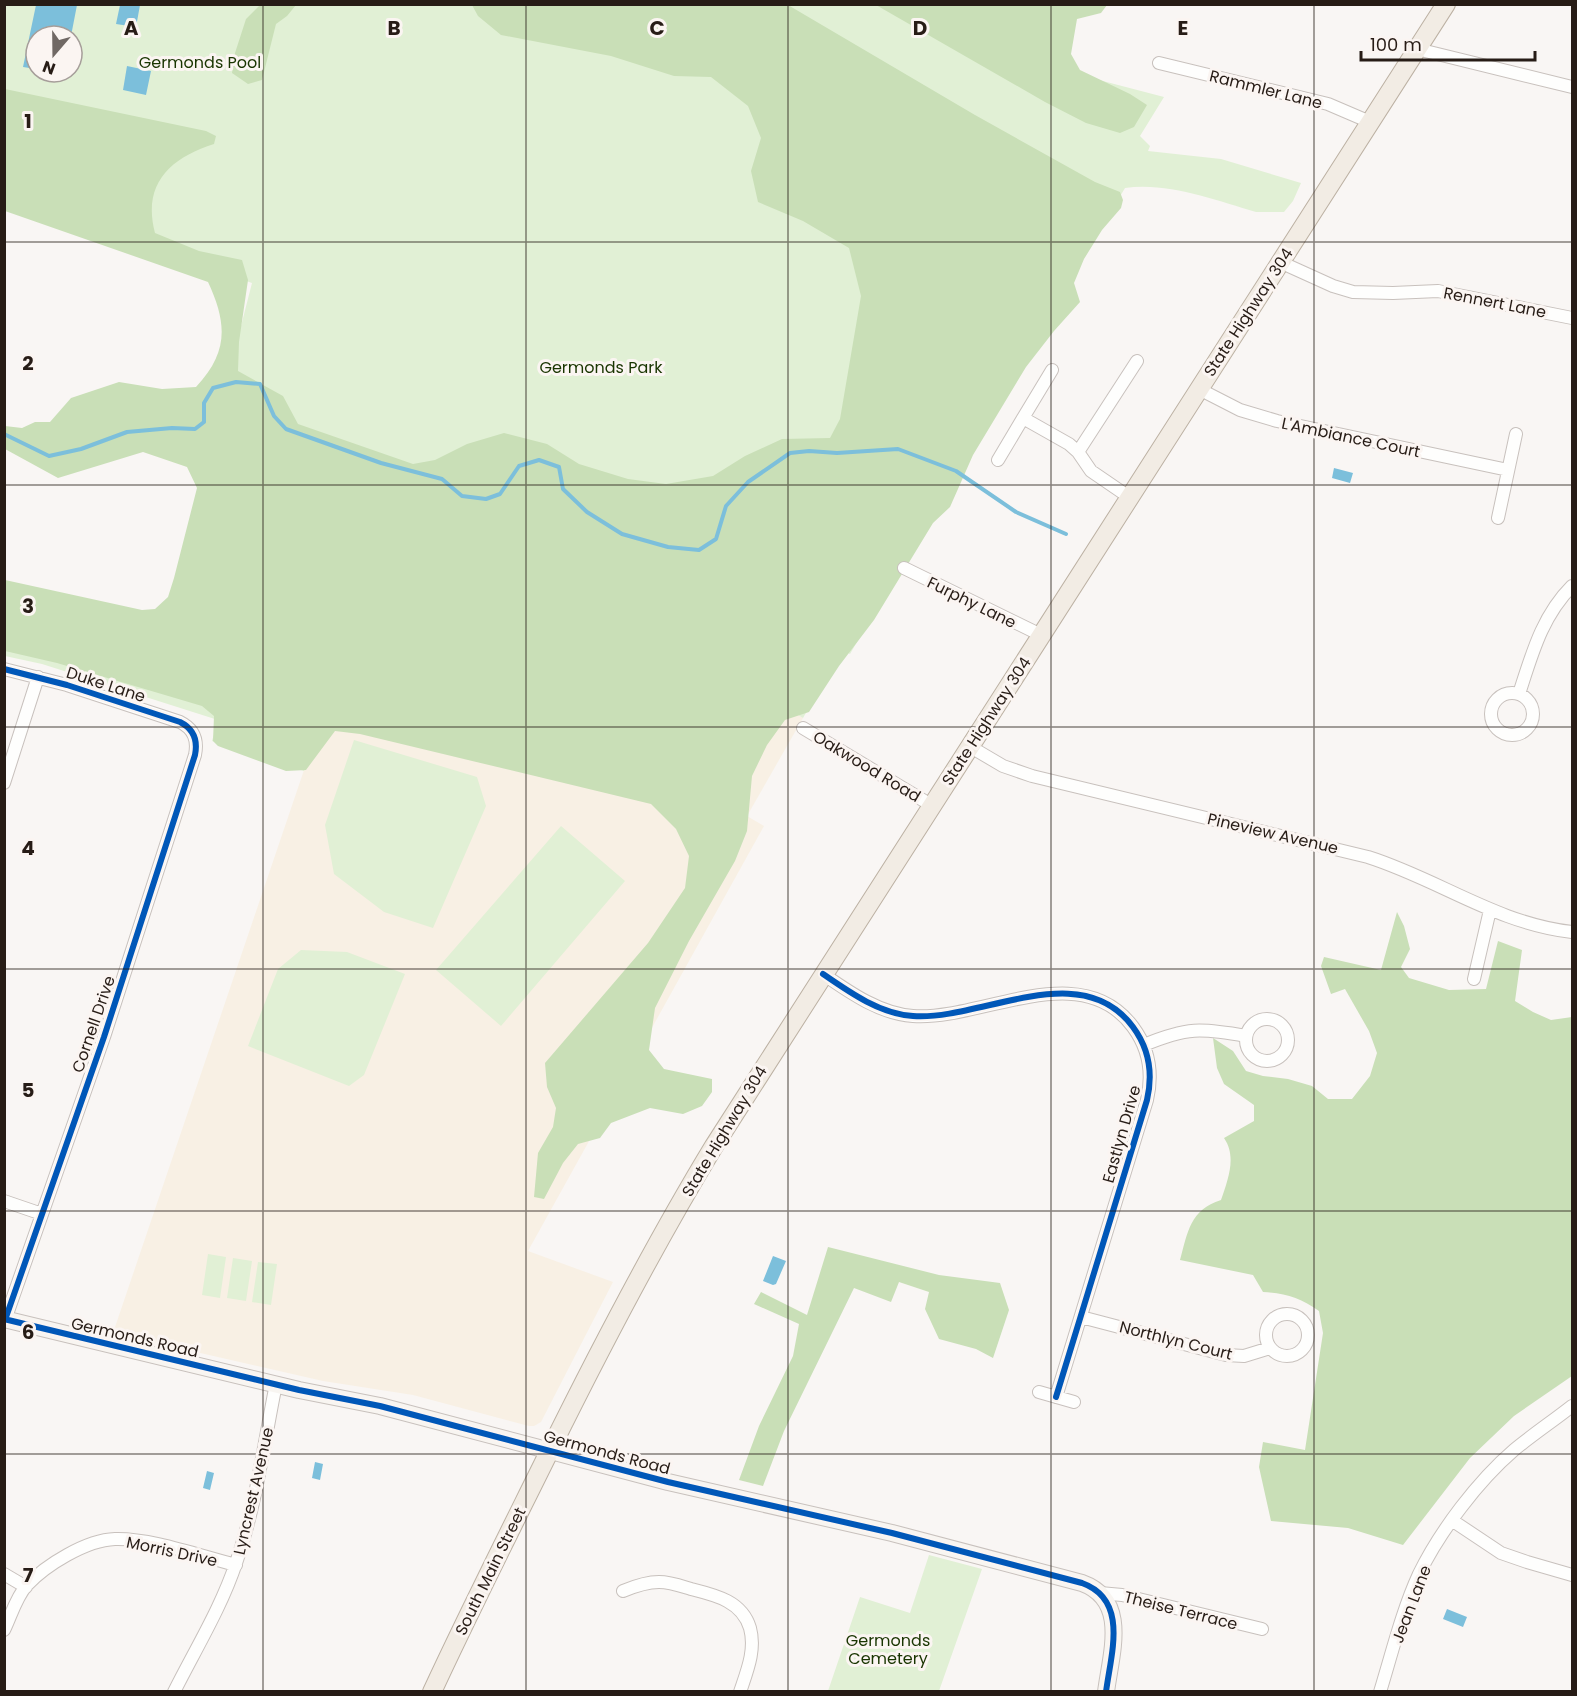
<svg xmlns="http://www.w3.org/2000/svg" width="1577" height="1696" font-family="Poppins,sans-serif">
  <style>
    .education { fill: #f8f0e4 }
    .green { fill: #e1f0d5; fill-rule: evenodd }
    .forest { fill: #c9dfb7 }
    .water { fill: #7cbfdb }
    .lines { fill: none; stroke-linecap: round; stroke-linejoin: round }
    .stream { stroke: #7cbfdb; stroke-width: 4 }
    .street-casing { stroke: #c8c1bd; stroke-width: 14 }
    .secondary-casing { stroke: #c8c1bd; stroke-width: 18 }
    .primary-casing { stroke: #bcb1a3; stroke-width: 20 }
    .street { stroke: #fefefd; stroke-width: 12 }
    .secondary { stroke: #f8f5f1; stroke-width: 16 }
    .primary { stroke: #f2ece4; stroke-width: 18 }
    .cycleway-casing { stroke: #fbf5f2; stroke-width: 10 }
    .cycleway { stroke: #0057b8; stroke-width: 6 }
    .grid { fill: none; stroke: #271c16; stroke-width: 1.5; stroke-opacity: 0.55 }
    .labels { text-anchor: middle; stroke-width: 6; stroke-linejoin: round; paint-order: stroke }
    .park-label { font-size: 16px; fill: #193501; stroke: #fbf5f2 }
    .street-label { font-size: 16px; fill: #271c16; stroke: #fbf5f2 }
    .grid-label { font-size: 20px; text-anchor: middle; font-weight: bold; fill: #271c16; stroke: #fbf5f2; stroke-width: 6; stroke-linejoin: round; paint-order: stroke }
  </style>
  <rect width="100%" height="100%" fill="#f9f6f4"/>
  <!-- education -->
  <path class="education" d="M776,701L803,718L747,816L764,826L528,1251L613,1282L541,1422L534,1426H529L413,1395L323,1381L113,1333L321,720Z"/>
  <!-- green -->
  <path class="green" d="M5,4L1071,5L1057,69L1164,97L1140,136L1150,146L1148,151L1221,159L1301,183L1293,201L1284,212H1256C1215,200 1168,182 1125,188L950,482L850,654L842,650L803,718L776,701L321,720L304,771L212,741L218,720L42,664L5,656V584L166,619L252,283L5,197ZM36,36H72V72H36Z
    M354,740L477,777L486,806L433,928L384,912L334,874L325,825Z
    M561,826L625,881L501,1026L436,970Z
    M301,950L347,952L405,974L364,1075L349,1086L248,1046L278,969Z
    M208,1254L226,1257L220,1298L202,1295Z
    M233,1258L252,1261L246,1301L227,1298Z
    M258,1262L277,1264L271,1305L252,1302Z
    M929,1555L982,1569L939,1691H828L860,1597L910,1613Z"/>
  <!-- forest -->
  <path class="forest" d="M260,5H296L287,16L276,24L262,80L248,84L232,73L235,53L246,19Z
    M472,5H788L975,115L1095,182L1120,192L1123,200L1121,208L1102,230L1084,259L1074,283L1080,302L1054,331L1026,367L973,455L950,507L933,523L874,620L839,666L809,712L785,720L767,745L752,776L747,831L735,861L689,941L655,1008L649,1050L664,1069L712,1079V1092L702,1106L683,1114L650,1108L611,1123L600,1138L578,1144L563,1163L544,1199L534,1197L538,1153L553,1127L556,1108L547,1087L545,1063L648,943L685,888L689,856L676,829L651,804L360,734L335,731L306,770L286,771L218,746L213,741L214,716L202,706L57,663L5,651V580L142,610L155,609L168,597L174,578L197,488L187,467L143,452L58,478L5,449V426L22,428L35,422H50L71,398L119,382L162,389L196,387C229,352 227,323 208,282L5,211V89L206,131L216,136L214,144C170,158 142,184 155,233L199,251L242,260L248,280L239,342L238,371L283,396L298,424L413,464L435,460L467,444L504,433L547,444L579,464L628,479L666,484L713,476L745,456L782,439L830,438L840,419L861,296L849,248L803,221L758,202L751,171L761,138L748,106L711,77L674,76L611,56L501,35L478,16Z
    M876,5H1107L1101,13L1077,19L1071,54L1080,70L1130,94L1147,105L1134,127L1120,133L1086,123L1045,102Z
    M1397,912L1404,926L1410,949L1401,967L1409,978L1449,990L1486,989L1498,941L1522,950L1515,1001L1533,1012L1551,1020L1572,1017V1376L1514,1416L1470,1458L1403,1545L1348,1528L1271,1521L1259,1467L1263,1442L1305,1450L1323,1333L1319,1311C1301,1298 1285,1293 1263,1292L1253,1275L1180,1260C1188,1231 1190,1210 1221,1200C1228,1179 1237,1157 1224,1138L1254,1121V1105L1224,1084L1217,1068L1213,1038L1233,1051L1246,1071L1263,1076L1288,1079L1312,1086L1328,1099H1352L1370,1076L1377,1053L1369,1031L1345,989L1331,994L1321,966L1324,957L1381,970Z
    M828,1247L939,1275L1000,1283L1009,1310L993,1358L976,1349L939,1339L925,1309L929,1292L899,1282L891,1302L854,1288L784,1431L763,1486L739,1480L759,1426L793,1356L799,1324L754,1304L761,1292L807,1315Z"/>
  <!-- water -->
  <path class="water" d="M36,5H77L71,36H36V69L23,67Z
    M120,5H140L136,27L116,24Z
    M127,66L151,71L146,95L123,90Z
    M1334,468L1353,473L1350,483L1332,478Z
    M773,1256L786,1261L776,1284L773,1285L763,1281Z
    M315,1462L323,1464L320,1480L312,1478Z
    M207,1471L214,1473L210,1490L203,1488Z
    M1447,1609L1467,1617L1463,1627L1443,1619Z"/>
  <g class="lines">
    <!-- stream -->
    <path class="stream" d="M4,434L49,456L81,449L127,432L172,428L195,429L204,422V403L213,388L236,382L260,384L274,416L286,429L381,463L442,479L462,496L486,499L500,494L519,466L539,460L559,467L563,489L587,512L622,534L668,547L699,550L716,539L726,506L748,482L790,453L809,451L837,453L898,449L956,471L1016,512L1066,534"/>
    <!-- street casing -->
    <g class="street-casing">
      <path id="street" d="M1417,49L1572,87
        M1159,63L1328,104L1370,122
        M1280,262L1333,286L1353,292L1393,293L1438,291L1572,318
        M1052,370L1023,418L1069,444L1078,452L1091,471L1129,497
        M1199,389L1240,410L1277,421L1508,470
        M1078,452L1137,361
        M998,460L1023,418
        M1498,518L1516,434
        M904,568L1041,635
        M4,669L67,685L180,722C194,729 198,740 195,755L104,1037L5,1320
        M1491 714a21 21 0 1 1 42 0a21 21 0 1 1-42 0Z
        M1519,694C1532,654 1542,616 1572,586
        M803,728L931,805
        M969,746L1003,766L1032,776L1368,857C1438,879 1498,924 1572,932
        M4,783L38,677
        M823,974C849,992 880,1014 913,1016C981,1021 1081,956 1133,1027C1150,1050 1153,1074 1147,1100L1056,1397
        M1474,979L1490,910
        M1246 1040a21 21 0 1 1 42 0a21 21 0 1 1-42 0Z
        M1144,1045C1187,1027 1201,1028 1246,1036
        M4,1201L42,1214
        M1266 1335a21 21 0 1 1 42 0a21 21 0 1 1-42 0Z
        M1081,1317L1226,1355L1244,1356L1270,1348
        M1039,1392L1074,1402
        M1453,1521L1501,1553L1527,1562L1572,1575
        M4,1574L26,1587
        M623,1591C635,1586 646,1582 659,1582C670,1582 681,1586 691,1589C715,1595 742,1601 750,1628C756,1650 747,1671 740,1692
        M1100,1593L1122,1595L1262,1629
        M4,1630C11,1616 16,1597 27,1585C46,1565 86,1540 115,1539C151,1538 200,1556 236,1565
        M174,1692C195,1650 221,1608 236,1563C256,1506 264,1443 276,1384
        M1380,1692C1392,1653 1402,1611 1419,1574C1440,1531 1478,1481 1514,1450C1532,1435 1553,1421 1572,1406"/>
    </g>
    <!-- secondary casing -->
    <g class="secondary-casing">
      <path id="secondary" d="M4,1319L299,1390L380,1406L668,1482L892,1533L1082,1583C1129,1600 1111,1653 1106,1692"/>
    </g>
    <!-- primary casing -->
    <g class="primary-casing">
      <path id="primary" d="M432,1692C470,1610 510,1531 550,1450C601,1347 654,1245 714,1146L1446,4"/>
    </g>
    <!-- street -->
    <use href="#street" class="street"/>
    <!-- secondary -->
    <use href="#secondary" class="secondary"/>
    <!-- primary -->
    <use href="#primary" class="primary"/>
    <!-- cycleway casing -->
    <g class="cycleway-casing">
      <path id="cycleway" d="M4,669L67,685L180,722C194,729 198,740 195,755L104,1037L5,1320
        M823,974C849,992 880,1014 913,1016C981,1021 1081,956 1133,1027C1150,1050 1153,1074 1147,1100L1056,1397
        M4,1319L299,1390L380,1406L668,1482L892,1533L1082,1583C1129,1600 1111,1653 1106,1692"/>
    </g>
    <!-- cycleway -->
    <use href="#cycleway" class="cycleway"/>
  </g>
  <!-- grid -->
  <path class="grid" d="M263,4V1692M526,4V1692M788,4V1692M1051,4V1692M1314,4V1692M4,242H1572M4,485H1572M4,727H1572M4,969H1572M4,1211H1572M4,1454H1572"/>
  <g class="labels">
    <!-- park labels -->
    <g class="park-label">
      <text x="200" y="68">Germonds Pool</text>
      <text x="601" y="373">Germonds Park</text>
      <text x="888" y="1646">Germonds<tspan x="888" dy="18">Cemetery</tspan></text>
    </g>
    <!-- street labels -->
    <g class="street-label">
      <text transform="translate(1266 89) rotate(14)" y="6">Rammler Lane</text>
      <text transform="translate(1495 302) rotate(11)" y="6">Rennert Lane</text>
      <text transform="translate(1248 312) rotate(-57)" y="6">State Highway 304</text>
      <text transform="translate(1351 437) rotate(12)" y="6">L'Ambiance Court</text>
      <text transform="translate(972 602) rotate(26)" y="6">Furphy Lane</text>
      <text transform="translate(106 684) rotate(18)" y="6">Duke Lane</text>
      <text transform="translate(986 721) rotate(-57)" y="6">State Highway 304</text>
      <text transform="translate(867 766) rotate(31)" y="6">Oakwood Road</text>
      <text transform="translate(1273 833) rotate(13)" y="6">Pineview Avenue</text>
      <text transform="translate(93 1024) rotate(-71)" y="6">Cornell Drive</text>
      <text transform="translate(724 1131) rotate(-59)" y="6">State Highway 304</text>
      <text transform="translate(1121 1134) rotate(-74)" y="6">Eastlyn Drive</text>
      <text transform="translate(135 1337) rotate(13)" y="6">Germonds Road</text>
      <text transform="translate(1176 1340) rotate(14)" y="6">Northlyn Court</text>
      <text transform="translate(607 1452) rotate(15)" y="6">Germonds Road</text>
      <text transform="translate(253 1491) rotate(-77)" y="6">Lyncrest Avenue</text>
      <text transform="translate(172 1551) rotate(12)" y="6">Morris Drive</text>
      <text transform="translate(490 1571) rotate(-64)" y="6">South Main Street</text>
      <text transform="translate(1411 1604) rotate(-69)" y="6">Jean Lane</text>
      <text transform="translate(1181 1610) rotate(14)" y="6">Theise Terrace</text>
    </g>
  </g>
  <g class="grid-label">
    <text x="131" y="35">A</text>
    <text x="394" y="35">B</text>
    <text x="657" y="35">C</text>
    <text x="920" y="35">D</text>
    <text x="1183" y="35">E</text>
    <text x="28" y="128">1</text>
    <text x="28" y="370">2</text>
    <text x="28" y="613">3</text>
    <text x="28" y="855">4</text>
    <text x="28" y="1097">5</text>
    <text x="28" y="1339">6</text>
    <text x="28" y="1582">7</text>
  </g>
  <!-- border -->
  <rect width="1577" height="1696" fill="none" stroke="#271c16" stroke-width="12"/>
  <!-- north arrow -->
  <g transform="translate(54 54) rotate(200)"><circle r="28" fill="#fbf5f2" stroke="#a69e9a" stroke-width="1.5"/>
  <path d="M0-4.5L10 22L0 15L-10 22Z" fill="#706864"/>
  <text y="-9" font-size="16" font-weight="bold" text-anchor="middle" fill="#271c16">N</text>
  </g>
  <!-- scale -->
  <path d="M1361 51v9h174v-9" fill="none" stroke="#271c16" stroke-width="3"/>
  <text x="1370" y="51" font-size="18" fill="#271c16" stroke="#fbf5f2" stroke-width="4.5" paint-order="stroke">100 m</text>
</svg>
